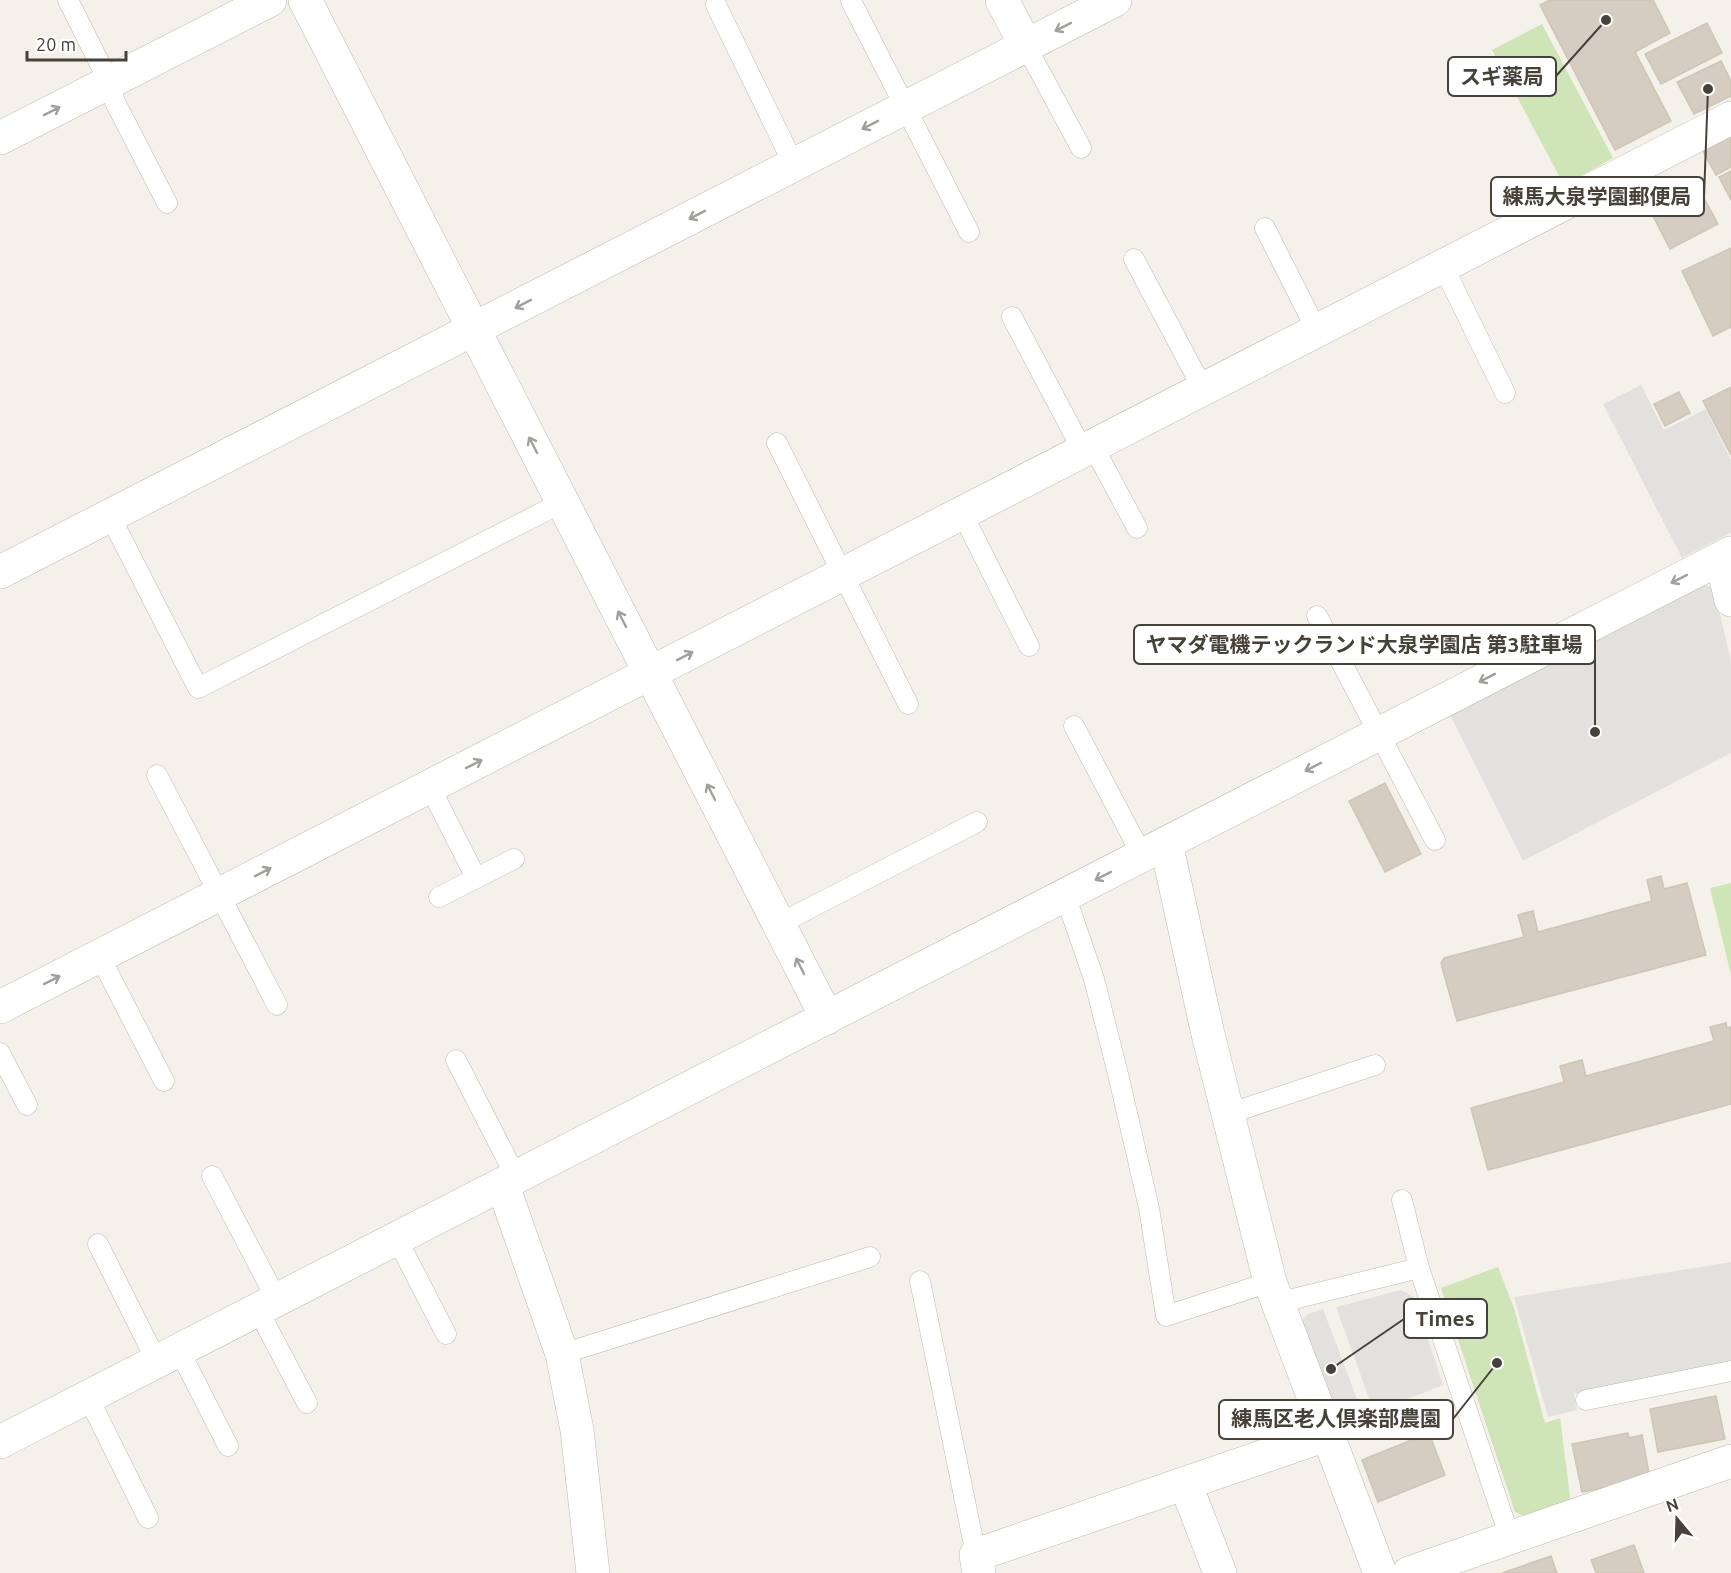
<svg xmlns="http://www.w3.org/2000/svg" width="1731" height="1573" font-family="Ubuntu,'Noto Sans JP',sans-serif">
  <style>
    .green { fill: #cfe4b7 }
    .parking { fill: #e3e1de }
    .building { fill: #d5cdc1; stroke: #cfc5b5; stroke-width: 1.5 }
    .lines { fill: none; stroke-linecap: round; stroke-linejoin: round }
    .lane-casing { stroke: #bfb9ae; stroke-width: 21 }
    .street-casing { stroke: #bfb9ae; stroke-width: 34 }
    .lane { stroke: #fff; stroke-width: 20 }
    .street { stroke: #fff; stroke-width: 33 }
    .oneway { stroke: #a3a09c }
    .leader { fill: none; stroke: #474239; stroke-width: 2 }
    .callout-dot { fill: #474239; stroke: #fff; stroke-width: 2 }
    .callout { fill: #fff; stroke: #474239; stroke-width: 2 }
    .callout-label { font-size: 21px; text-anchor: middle; font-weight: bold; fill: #474239 }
  </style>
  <rect width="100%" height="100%" fill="#f4f1eb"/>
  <!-- green -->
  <path class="green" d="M1542,24L1613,158L1564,185L1492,50Z
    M1731,883V975L1710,888Z
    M1498,1267L1514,1308L1545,1423L1560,1418L1571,1504L1529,1518L1515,1512L1441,1288Z"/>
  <!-- parking -->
  <path class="parking" d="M1641,385L1664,430L1706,409L1731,460V533L1682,558L1603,404Z
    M1698,581L1714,589L1731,661V753L1523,861L1448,711Z
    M1731,1262V1363L1574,1394L1577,1410L1548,1417L1514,1297Z
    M1401,1290L1414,1297L1443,1385L1374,1412L1336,1307Z
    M1323,1309L1363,1415L1337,1423L1299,1324L1308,1314Z"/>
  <!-- building -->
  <path class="building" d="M1550,0H1653L1670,33L1635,52L1671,121L1615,150L1540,5Z
    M1707,23L1722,53L1661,84L1645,54Z
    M1721,61L1731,81V96L1694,114L1677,82Z
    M1731,136V167L1716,175L1703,151Z
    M1731,171V200L1719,177Z
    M1699,189L1718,224L1670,249L1652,214Z
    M1731,248V327L1713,336L1682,271Z
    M1731,387V455L1703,401Z
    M1679,392L1690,413L1665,426L1654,404Z
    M1385,783L1421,854L1385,872L1349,801Z
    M1661,876L1664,889L1687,883L1706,955L1457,1021L1441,963L1444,958L1524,937L1518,915L1533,911L1538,932L1652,901L1647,880Z
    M1726,1023L1727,1028L1731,1027V1104L1488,1170L1471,1108L1564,1082L1560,1066L1582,1060L1586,1076L1714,1041L1710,1027Z
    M1716,1396L1725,1439L1658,1452L1650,1409Z
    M1429,1433L1445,1475L1378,1502L1362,1460Z
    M1628,1433L1629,1438L1642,1435L1650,1479L1582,1492L1572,1444Z
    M1634,1545L1644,1573H1596L1591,1560Z
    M1551,1556L1557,1573H1502Z"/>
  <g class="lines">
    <!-- lane casing -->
    <g class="lane-casing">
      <path id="lane" d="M68,0L109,82L115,102L167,203
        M851,1L969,232
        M716,5L794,165
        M1026,46L1081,148
        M1265,228L1317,331
        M1134,259L1203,389
        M1443,266L1505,393
        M1012,317L1083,451
        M777,443L908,704
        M1093,446L1137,528
        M962,513L1029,646
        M110,516L198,688L563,502
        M1317,616L1435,840
        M1074,726L1142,855
        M157,775L277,1005
        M430,787L476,878
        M1065,895L1094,979L1118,1074L1149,1208L1166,1316L1270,1282
        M439,897L514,859
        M779,924L977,822
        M99,955L164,1081
        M0,1053L27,1105
        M456,1060L516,1177
        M1228,1114L1375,1065
        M212,1176L277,1300
        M1402,1200L1419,1268L1510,1538
        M397,1239L446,1334
        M98,1244L157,1362
        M920,1281L976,1555
        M1277,1303L1419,1268
        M258,1310L307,1403
        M179,1350L228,1446
        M562,1354L870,1257
        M88,1397L148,1518
        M1586,1400L1731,1371"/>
    </g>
    <!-- street casing -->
    <g class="street-casing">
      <path id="street" d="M305,0L827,1018
        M1002,0L1026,46
        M0,138L270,0
        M1721,558L1731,600
        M0,572L1115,0
        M1166,843L1207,1030L1270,1282L1380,1573
        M0,1007L1731,118
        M501,1185L508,1200L562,1354L577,1430L593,1573
        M0,1442L1731,553
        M1185,1483L1220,1573
        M979,1573L976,1555L1326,1435
        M1409,1573L1731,1461"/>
    </g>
    <!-- lane -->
    <use href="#lane" class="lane"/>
    <!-- street -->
    <use href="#street" class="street"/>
  </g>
  <!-- one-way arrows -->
  <defs><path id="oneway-shaft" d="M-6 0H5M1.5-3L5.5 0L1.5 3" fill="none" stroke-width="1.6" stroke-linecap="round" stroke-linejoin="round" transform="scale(1.5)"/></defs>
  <g class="oneway">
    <use href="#oneway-shaft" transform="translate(1063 27) rotate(153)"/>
    <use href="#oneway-shaft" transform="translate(52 111) rotate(-27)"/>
    <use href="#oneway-shaft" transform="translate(870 125) rotate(153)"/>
    <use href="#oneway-shaft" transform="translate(697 215) rotate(153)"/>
    <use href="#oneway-shaft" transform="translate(523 304) rotate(153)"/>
    <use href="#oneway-shaft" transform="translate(533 445) rotate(-117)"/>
    <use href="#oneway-shaft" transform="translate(1679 579) rotate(153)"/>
    <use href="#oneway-shaft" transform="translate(622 619) rotate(-117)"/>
    <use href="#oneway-shaft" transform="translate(685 656) rotate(-27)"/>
    <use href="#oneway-shaft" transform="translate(1487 678) rotate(153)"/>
    <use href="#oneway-shaft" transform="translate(474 764) rotate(-27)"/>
    <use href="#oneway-shaft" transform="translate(1313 767) rotate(153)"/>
    <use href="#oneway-shaft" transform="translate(711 792) rotate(-117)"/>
    <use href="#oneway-shaft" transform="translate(263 872) rotate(-27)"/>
    <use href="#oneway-shaft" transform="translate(1103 876) rotate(153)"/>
    <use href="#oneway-shaft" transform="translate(800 966) rotate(-117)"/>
    <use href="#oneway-shaft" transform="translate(52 980) rotate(-27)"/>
  </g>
  <!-- callouts -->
  <path class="leader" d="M1606 20L1556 76M1708 89L1704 197M1595 732L1595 644M1331 1369L1404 1319M1497 1363L1453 1419"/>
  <g class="callout-dot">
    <circle cx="1606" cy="20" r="6"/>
    <circle cx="1708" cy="89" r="6"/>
    <circle cx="1595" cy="732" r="6"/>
    <circle cx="1331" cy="1369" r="6"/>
    <circle cx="1497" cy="1363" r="6"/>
  </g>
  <g class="callout">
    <rect x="1448" y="57" width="108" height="39" rx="6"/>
    <rect x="1491" y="177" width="213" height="39" rx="6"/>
    <rect x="1134" y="625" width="461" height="39" rx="6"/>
    <rect x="1404" y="1299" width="83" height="39" rx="6"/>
    <rect x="1219" y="1400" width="234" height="39" rx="6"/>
  </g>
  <g class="callout-label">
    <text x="1502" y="84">スギ薬局</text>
    <text x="1597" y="204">練馬大泉学園郵便局</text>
    <text x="1364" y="652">ヤマダ電機テックランド大泉学園店 第3駐車場</text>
    <text x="1445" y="1326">Times</text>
    <text x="1336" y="1426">練馬区老人倶楽部農園</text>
  </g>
  <!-- north arrow -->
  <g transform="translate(1677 1519) rotate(341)" stroke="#ffffff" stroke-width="4.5" paint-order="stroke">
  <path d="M0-4.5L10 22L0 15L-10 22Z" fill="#474239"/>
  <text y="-9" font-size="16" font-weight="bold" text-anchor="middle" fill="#474239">N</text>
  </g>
  <!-- scale -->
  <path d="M27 51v9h99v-9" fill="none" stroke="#474239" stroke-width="3"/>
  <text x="36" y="51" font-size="18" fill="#474239" stroke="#ffffff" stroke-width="4.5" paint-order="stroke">20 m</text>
</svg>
